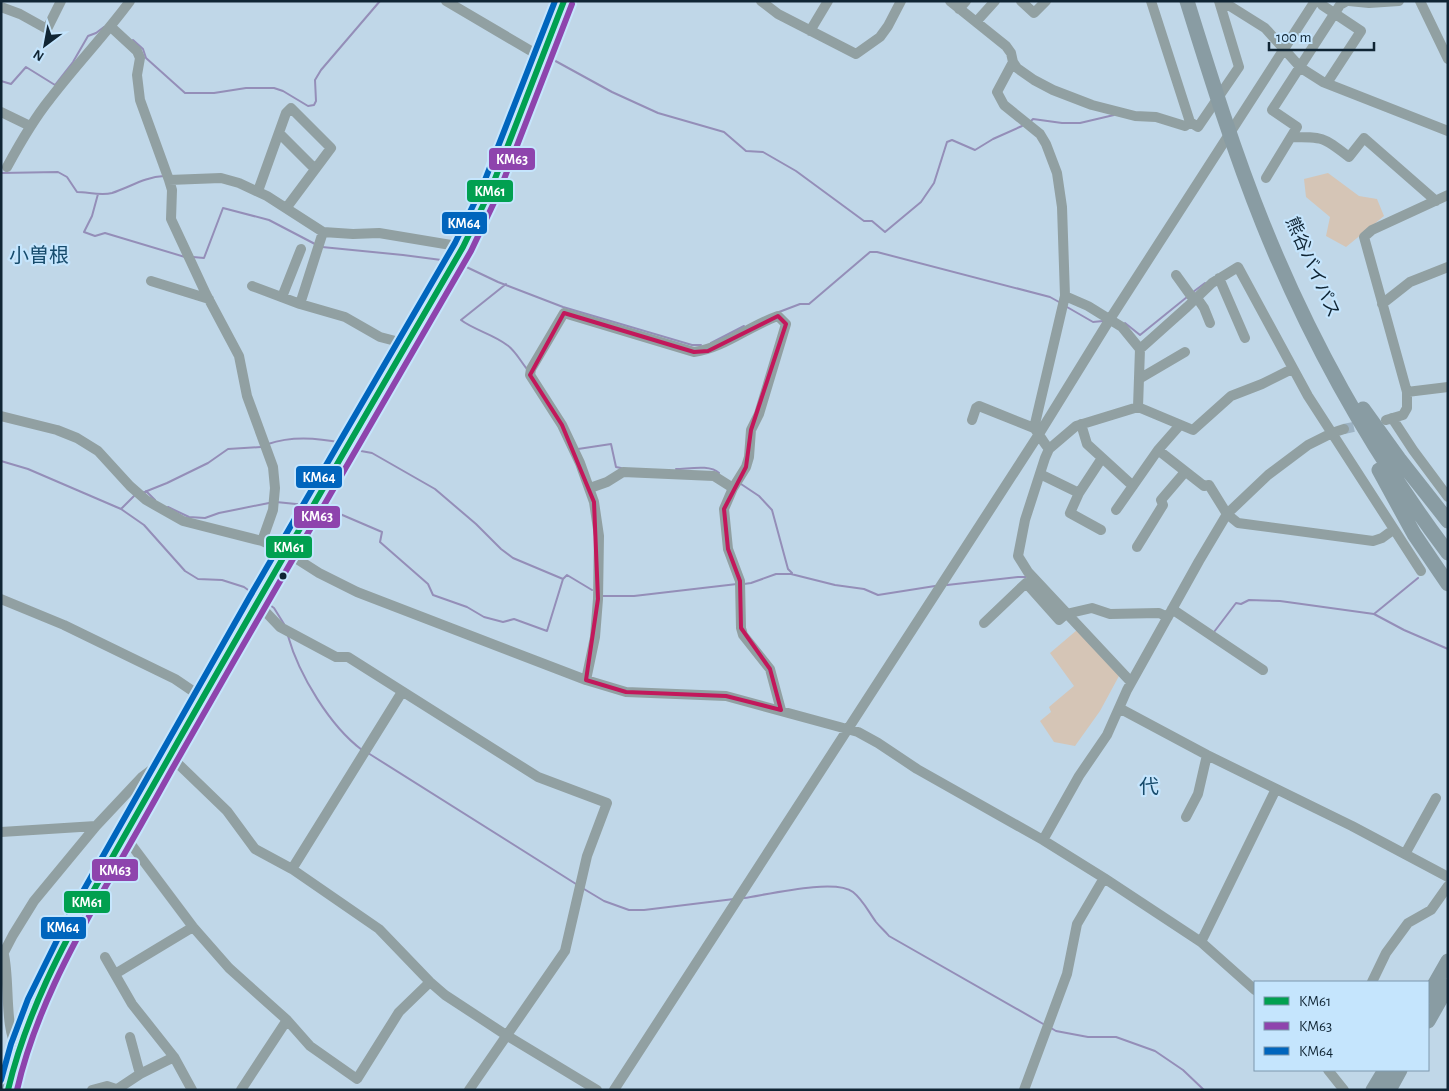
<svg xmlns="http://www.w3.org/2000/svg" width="1449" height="1091" font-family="'Alegreya Sans','Noto Sans JP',sans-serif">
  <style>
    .green { fill: #d5c5b6 }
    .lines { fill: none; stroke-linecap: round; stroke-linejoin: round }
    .stream { stroke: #948eb8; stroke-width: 2 }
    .minor-tunnel { stroke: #9db3c4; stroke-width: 10; stroke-dasharray: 10 5; stroke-linecap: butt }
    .minor { stroke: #91a0a2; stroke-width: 10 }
    .major { stroke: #8da1a7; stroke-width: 12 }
    .highway { stroke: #899ca3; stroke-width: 15 }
    .bus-1-casing { stroke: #c5e5fd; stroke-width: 10 }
    .bus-2-casing { stroke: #c5e5fd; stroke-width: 10 }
    .bus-3-casing { stroke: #c5e5fd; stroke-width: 10 }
    .bus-1 { stroke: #01a050; stroke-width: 6 }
    .bus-2 { stroke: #8e44ad; stroke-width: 6 }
    .bus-3 { stroke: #0065bd; stroke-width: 6 }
    .marked { fill: none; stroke: #c2185b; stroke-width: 4; stroke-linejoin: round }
    .bus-dot { fill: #102534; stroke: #c5e5fd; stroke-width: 2 }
    .labels { text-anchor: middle; stroke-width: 4.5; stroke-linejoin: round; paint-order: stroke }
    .street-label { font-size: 18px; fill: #102534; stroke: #c5e5fd }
    .quarter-label { font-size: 20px; fill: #164b6c; stroke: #c5e5fd }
    .line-badge { stroke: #c5e5fd; stroke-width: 2 }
    .badge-label { font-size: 14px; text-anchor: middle; font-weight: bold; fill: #fff }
  </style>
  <rect width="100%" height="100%" fill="#c0d7e8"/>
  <!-- green -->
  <path class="green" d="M1328,173L1359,196L1377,199L1384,216L1346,247L1326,236L1330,217L1306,197L1304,179Z
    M1077,630L1119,676L1100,711L1075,746L1054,742L1040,721L1051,712L1049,707L1074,686L1050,653Z"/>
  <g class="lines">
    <!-- stream -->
    <path class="stream" d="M133,40L143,49L146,58L185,93H214L246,88H274L283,91L308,106L314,105L316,101L315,80L321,70L380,1
      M550,58L612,92L658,113L724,132L746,151L763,152L796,171L864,221H872L885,232L921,202L934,183L947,142L952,140L975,150L993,139L1022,126
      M1,81L11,84L26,67L55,85L73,62L88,36L96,33L104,27
      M1031,121L1033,119L1062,123H1080L1114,115
      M1,173L58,172L67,177L77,192C88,192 101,196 112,193C130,187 145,177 164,176
      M98,194L92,216L84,232L95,236L105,233L185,257
      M322,247L403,255L449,261
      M193,257L204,258L223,208L269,220L315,244
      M458,263L498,282L563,307L692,345H701
      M506,284L461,320C474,330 493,334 507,345C515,350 521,362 527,369
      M1193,292L1205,283
      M1067,307L1093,322L1103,321
      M779,312L800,304H809L870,252H877L1050,297L1059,302
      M1125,323L1140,335L1187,297
      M711,343L744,326
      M268,444C291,436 319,438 342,443
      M354,446L361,451L372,453L435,489L476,524L501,549L513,558L563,579
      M578,449L611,444L616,467L621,468
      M1,461L28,469L121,509L144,525L185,571L198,579L222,580L244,587L255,595
      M676,469C688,469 710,464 719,473
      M741,484L759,496L772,510L788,569L792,573
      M146,491L155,500
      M142,493L167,483L208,463L228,449L261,447
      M276,502L306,505
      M321,504L333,511L382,532L380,542L428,584L433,595L467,607L484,617L503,622L514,619L547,631L563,579L567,575L592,590
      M168,507L189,517L205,518L219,513L269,503
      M121,509L135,495
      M744,584L751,583L776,574H791L835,585L864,589L878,595L935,586
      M947,585L1018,577H1026
      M603,596H634L737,584
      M263,600L274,608L284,624
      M1374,614L1418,578
      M1214,632L1236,603L1241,604L1249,600L1280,601L1374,614L1404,630L1448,649
      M288,636C299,675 330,726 362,750
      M368,753L576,884
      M584,889L604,901L629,910H644L734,899
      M744,898C766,895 835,878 853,892C863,900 868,911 876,922C880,927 885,931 889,936L1045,1025
      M1051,1028L1056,1031L1088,1037H1116L1155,1051L1183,1070L1204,1090"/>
    <!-- minor-tunnel -->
    <path class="minor-tunnel" d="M1344,429L1367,424"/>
    <!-- minor -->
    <path class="minor" d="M446,1L543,58
      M761,1L778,14L856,54L880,37L888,26L901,1
      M950,1L1006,46L1011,53L1013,62L1017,68L1034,80L1053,90L1092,105L1135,116L1156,117L1185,126L1190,122L1151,1
      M1021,1L1034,13L1046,1
      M1222,1L1265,28L1301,68L1323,82L1448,131
      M1349,1L1369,3L1399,1
      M1420,1L1448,59
      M1322,5L1361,31L1327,83
      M1,7L20,14L47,29L61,1
      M959,9L966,1
      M976,22L995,1
      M111,27L137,51L140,58L137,75L140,100L169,180L172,190L171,219L206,294L239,356L247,396L273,467L275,488L273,510L262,541
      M810,31L828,1
      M1013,62L997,92L1004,105L1040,134L1046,144L1057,173L1062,207L1065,296L1034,428C1040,435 1043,442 1049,449L1045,458L1025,520L1018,556L1028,572L1131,682
      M1,112L30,126
      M1190,122L1198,127L1239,67L1219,1
      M279,133L315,169
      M1291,137C1324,137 1323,137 1349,157L1364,138L1436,201
      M7,167C20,143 33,120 50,99C76,65 105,35 130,1
      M1266,178L1297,127L1272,110L1340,5L1347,1
      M169,180L221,178L239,183L267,196L323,232L353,234L379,233L463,247
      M258,191L286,113L291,108L331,148L287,207
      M1176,275L1194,300
      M1219,278L1245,338
      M151,281L209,299
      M252,286L300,304L345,317L380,337L407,344
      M1065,296L1088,306L1122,327L1140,349L1138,407L1193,430L1231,396L1262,384L1292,369
      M282,297L301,249
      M1197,298L1204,308L1210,323
      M300,304L323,232
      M1382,304L1410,282L1448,267
      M1140,349L1187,307L1212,283L1238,267L1308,396L1421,571
      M1139,379L1185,352
      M1407,392L1448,387
      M1,416L57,430L77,438L98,451L130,486L146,500L183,521L262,541L286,552L319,573L357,592L586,680L626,692L726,696L858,732L878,743L917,769L1043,840L1104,878L1201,942L1255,990
      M1392,418L1413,450L1448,497
      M972,420L976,408L979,406L1034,428
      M1386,420L1403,415L1407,408V392L1364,237L1372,230L1448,195
      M1081,424L1087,444L1133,486
      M1049,449L1076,426L1138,407
      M1158,450L1204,486L1209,485L1227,514L1238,523L1373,541L1382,538L1393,530
      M1040,474L1079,493
      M590,488L607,482L623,472L714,476L733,488
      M1116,510L1158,450L1180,425
      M1101,530L1070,513L1079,493L1102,458
      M1137,547L1163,505L1161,500L1185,472
      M1,599L64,625L175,679L203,698
      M257,603L280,627L336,657H348L538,777L607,803L587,856L565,951L469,1090
      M1172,609L1263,670
      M984,623L1026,583L1059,620L1066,614L1092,608L1110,614L1159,613L1168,617
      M586,680L595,637L598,599L599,536L594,502L580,463L562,425L530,375L531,369L564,313L694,352C724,348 749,326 778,316L786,324L759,414L751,430L749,457L746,467L733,488L724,509L728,549L740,581L741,628L743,635L770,669L781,710
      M1119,708L1207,755L1352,826L1448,877
      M1186,817L1198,794L1207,755
      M1,832L96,826
      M124,835L193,927L229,968L287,1020L310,1046L357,1079L399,1012L430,982
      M1043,840L1079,776L1107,735L1127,690L1199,561L1227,514L1268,475L1308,445L1332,433L1344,429
      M1405,854L1436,798
      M292,869L402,692
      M1201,942L1276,789
      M4,955C10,981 4,1029 18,1050
      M105,957L132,1004L174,1057L192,1090
      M1,958L13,935L34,901L96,826L142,777L170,756L227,811L255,849L292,869L379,929L430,982L445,995L506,1035L597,1090
      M115,974L193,927
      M1372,982L1386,953L1408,923L1431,910L1448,886
      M130,1037L140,1074
      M1328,1070L1344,1090
      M92,1090L107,1086L116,1089
      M116,1090L140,1074L174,1057
      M241,1090L287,1020
      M614,1090L1039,434L1110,319L1315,1
      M1024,1090L1067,974L1077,924L1104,878"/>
    <!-- major -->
    <path class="major" d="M8,1090C19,1033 50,971 77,920L257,602L463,247L491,189L543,58L564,1"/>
    <!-- highway -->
    <path class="highway" d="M1187,1C1210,75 1234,152 1263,224C1310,341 1372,452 1448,553
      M1363,409L1399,459L1448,521
      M1379,470L1414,534L1448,584
      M1428,996L1448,961
      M1428,1021L1448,986
      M1373,1090L1385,1070
      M1389,1090L1400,1070"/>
    <!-- bus-1 casing -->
    <g class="bus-1-casing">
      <path id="bus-1" d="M8,1090C26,1014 62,946 100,879C123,839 145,800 167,761C264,589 364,418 463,247L491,189L564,1"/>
    </g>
    <!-- bus-2 casing -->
    <g class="bus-2-casing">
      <path id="bus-2" d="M17,1090C34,1016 70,949 107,884C129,846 150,809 171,771C270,597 371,424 471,251L499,192L572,4"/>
    </g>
    <!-- bus-3 casing -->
    <g class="bus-3-casing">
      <path id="bus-3" d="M1,1080L11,1044L28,999L69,916L249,598L455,243L483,185L555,1"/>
    </g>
    <!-- bus-1 -->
    <use href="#bus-1" class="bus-1"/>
    <!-- bus-2 -->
    <use href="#bus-2" class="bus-2"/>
    <!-- bus-3 -->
    <use href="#bus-3" class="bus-3"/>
  </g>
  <!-- marked area -->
  <path class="marked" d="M564,313L694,352L708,351L778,316L786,324L751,430L746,467L724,509L728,549L740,581L741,628L770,669L781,710L726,696L626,692L586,680L598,599L594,502L562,425L530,375Z"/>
  <!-- markers -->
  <circle class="bus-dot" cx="283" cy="576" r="4.5"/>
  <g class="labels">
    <!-- street labels -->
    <g class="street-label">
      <text transform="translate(1313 267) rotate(66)" y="6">熊谷バイパス</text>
    </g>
    <!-- quarter labels -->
    <g class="quarter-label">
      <text x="39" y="262">小曽根</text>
      <text x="1149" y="793">代</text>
    </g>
  </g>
  <g class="line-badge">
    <rect x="488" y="147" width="48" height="24" rx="5" fill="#8e44ad"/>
    <rect x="466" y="179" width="48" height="24" rx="5" fill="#01a050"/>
    <rect x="441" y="211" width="47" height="24" rx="5" fill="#0065bd"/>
    <rect x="295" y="465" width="48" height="24" rx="5" fill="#0065bd"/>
    <rect x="293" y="505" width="48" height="24" rx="5" fill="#8e44ad"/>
    <rect x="265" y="535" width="48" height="24" rx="5" fill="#01a050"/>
    <rect x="91" y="858" width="48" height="24" rx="5" fill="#8e44ad"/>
    <rect x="63" y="890" width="48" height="24" rx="5" fill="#01a050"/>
    <rect x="40" y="916" width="47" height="24" rx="5" fill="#0065bd"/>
  </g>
  <g class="badge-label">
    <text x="512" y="164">KM63</text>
    <text x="490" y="196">KM61</text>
    <text x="464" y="228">KM64</text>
    <text x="319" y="482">KM64</text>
    <text x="317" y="521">KM63</text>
    <text x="289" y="552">KM61</text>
    <text x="115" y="875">KM63</text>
    <text x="87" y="907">KM61</text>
    <text x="63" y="932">KM64</text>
  </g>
  <!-- border -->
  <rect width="1449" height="1091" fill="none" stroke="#102534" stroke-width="5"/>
  <!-- legend -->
  <rect x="1254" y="981" width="175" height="90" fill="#c5e5fd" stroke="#7d98ad"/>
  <rect x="1264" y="997" width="25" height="8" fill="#01a050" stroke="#7d98ad"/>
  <text x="1299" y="1006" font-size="15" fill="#102534">KM61</text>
  <rect x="1264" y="1022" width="25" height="8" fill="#8e44ad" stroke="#7d98ad"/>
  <text x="1299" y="1031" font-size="15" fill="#102534">KM63</text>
  <rect x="1264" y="1047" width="25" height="8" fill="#0065bd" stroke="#7d98ad"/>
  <text x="1299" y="1056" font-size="15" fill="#102534">KM64</text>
  <!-- north arrow -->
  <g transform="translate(45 45) rotate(212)" stroke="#c5e5fd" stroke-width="4" paint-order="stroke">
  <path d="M0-4L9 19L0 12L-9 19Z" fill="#102534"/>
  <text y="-8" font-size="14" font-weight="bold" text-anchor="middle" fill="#102534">N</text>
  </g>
  <!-- scale -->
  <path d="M1269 42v8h105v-8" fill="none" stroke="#102534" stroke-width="2.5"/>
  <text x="1276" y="42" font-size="15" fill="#102534" stroke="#c5e5fd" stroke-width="4" paint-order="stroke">100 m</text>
</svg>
